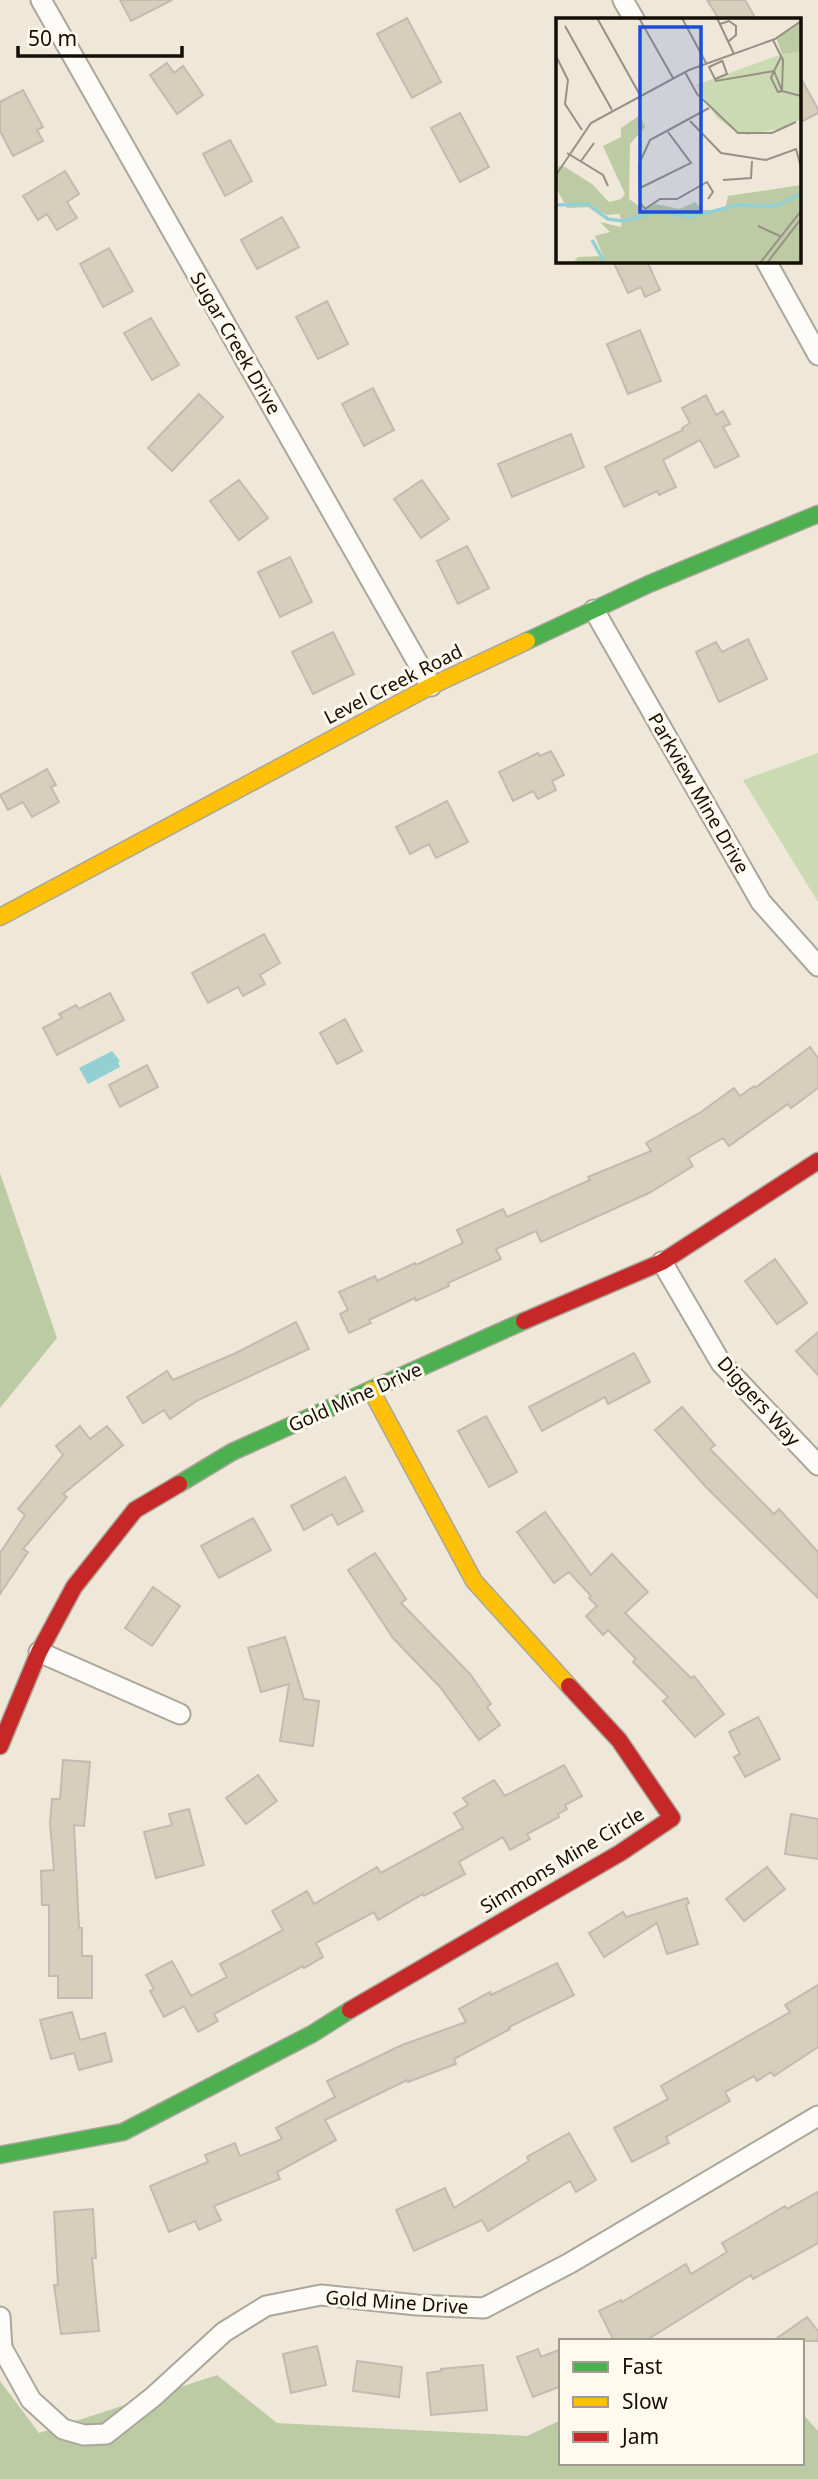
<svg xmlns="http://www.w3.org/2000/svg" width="818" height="2479" font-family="'Noto Sans',sans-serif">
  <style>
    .green { fill: #cbdab3 }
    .forest { fill: #bccba4 }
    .water { fill: #93d0d3 }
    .building { fill: #d7cfbc; stroke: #c1bbb0; stroke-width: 2 }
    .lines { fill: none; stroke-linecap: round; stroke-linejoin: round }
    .street-casing { stroke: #aba69a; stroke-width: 23 }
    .fast-casing { stroke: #aba69a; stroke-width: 19 }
    .slow-casing { stroke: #aba69a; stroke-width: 19 }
    .jam-casing { stroke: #aba69a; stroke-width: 19 }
    .street { stroke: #fdfcf9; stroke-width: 19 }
    .fast { stroke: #4caf50; stroke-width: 16 }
    .slow { stroke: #ffc107; stroke-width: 16 }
    .jam { stroke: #c62828; stroke-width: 16 }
    .labels { text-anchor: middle; stroke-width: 6; stroke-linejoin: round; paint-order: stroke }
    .street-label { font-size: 19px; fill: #140f06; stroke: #fff9ee }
    .inset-river { fill: none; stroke: #93d0d3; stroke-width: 3.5 }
    .inset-road { fill: none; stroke: #979185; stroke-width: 2 }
    .view { fill: #1d4ed8; fill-opacity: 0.15; stroke: #1d4ed8; stroke-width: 3.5 }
    .inset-edge { fill: none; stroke: #140f06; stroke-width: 3.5 }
  </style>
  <rect width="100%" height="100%" fill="#efe8d9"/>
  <!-- green -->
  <path class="green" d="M818,753V902L743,780Z"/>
  <!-- forest -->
  <path class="forest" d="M0,1173L57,1338L0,1408Z
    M217,2375L277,2423L527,2436L561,2420V2463H802V2413L818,2431V2479H0V2381L39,2433Z"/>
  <!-- water -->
  <path class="water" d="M112,1051L120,1061L118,1062L120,1067L88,1084L79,1068Z"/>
  <!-- building -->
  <path class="building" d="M120,0H172L131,21Z
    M707,0H745L756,19H719Z
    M407,18L441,82L412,98L377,34Z
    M167,63L174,73L183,66L203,95L177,114L150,75Z
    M799,75L818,109V113L799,123Z
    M23,90L43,127L37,130L43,141L13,156L0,131V102Z
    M460,113L489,167L460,182L431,128Z
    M230,140L252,181L225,196L203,154Z
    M65,171L79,194L67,202L77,218L57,230L47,214L38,220L23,196Z
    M282,217L299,247L257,269L241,240Z
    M109,248L133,291L103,307L80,264Z
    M613,261H647L660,290L645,297L641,287L628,293Z
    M327,301L348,344L318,359L296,317Z
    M151,318L179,365L152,380L124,333Z
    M640,330L661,381L628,394L607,344Z
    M373,388L394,430L364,446L342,404Z
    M199,394L223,417L172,471L148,448Z
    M706,395L716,415L723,411L730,424L723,427L739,456L715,468L700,440L663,460L676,487L659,495L657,491L624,507L605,467L683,430L682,428L690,423L682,408Z
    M571,434L584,467L512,497L498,464Z
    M239,480L268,518L239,540L210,501Z
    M422,480L449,519L421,538L394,499Z
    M467,546L489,588L458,604L437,561Z
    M290,557L312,602L280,617L258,572Z
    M333,632L354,674L313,694L292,652Z
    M748,639L767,679L719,702L696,652L716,642L722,652Z
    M551,751L564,775L552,781L556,790L538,799L533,791L513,801L499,772L538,753L540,756Z
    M47,769L56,785L51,787L59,802L32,817L23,802L8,810L0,795Z
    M447,801L468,842L436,858L429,844L410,854L396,827Z
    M264,934L280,963L260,975L265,984L243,996L238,987L208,1003L192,973Z
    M110,993L124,1020L57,1055L43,1028L62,1018L59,1014L76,1005L79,1009Z
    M345,1019L362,1051L337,1064L320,1033Z
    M810,1047L818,1058V1088L791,1108L788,1104L729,1146L723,1138L688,1158L693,1166L649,1193L541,1242L536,1231L496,1249L501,1259L448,1283L449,1286L416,1301L415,1298L369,1320L371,1323L349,1333L340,1314L348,1310L339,1292L375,1276L377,1281L415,1263L416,1265L463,1243L457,1230L503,1209L507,1217L590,1180L588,1177L651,1151L646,1143L701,1112L734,1088L740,1096L754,1086L755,1088Z
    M147,1065L158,1087L120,1107L109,1085Z
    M775,1259L807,1303L777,1324L745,1281Z
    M296,1322L309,1349L198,1400L170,1419L164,1410L143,1423L127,1397L167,1371L173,1380L236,1353Z
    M818,1332V1375L796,1351Z
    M634,1353L650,1382L608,1404L605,1397L542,1431L529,1407Z
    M682,1407L715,1445L710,1449L774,1514L779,1509L818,1552V1598L706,1487L655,1430Z
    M486,1416L517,1472L489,1487L458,1431Z
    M80,1426L90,1439L107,1426L123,1445L63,1494L67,1497L23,1549L28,1552L0,1594V1553L25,1515L18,1509L63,1455L56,1446Z
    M345,1477L363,1511L338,1525L332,1514L304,1530L291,1506Z
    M545,1512L591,1575L612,1554L648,1592L625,1613L691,1678L694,1676L724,1714L695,1737L663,1701L668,1697L633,1662L636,1659L608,1630L603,1635L586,1616L597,1606L589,1598L591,1596L569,1572L554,1583L517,1532Z
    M253,1518L271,1550L219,1578L201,1546Z
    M375,1553L406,1599L401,1603L470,1674L491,1704L487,1707L500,1725L479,1740L440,1687L393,1638L348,1570Z
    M153,1587L180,1606L152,1646L125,1628Z
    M285,1637L304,1699L319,1701L313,1746L280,1741L289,1684L261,1692L248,1648Z
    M758,1717L780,1759L745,1777L734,1757L740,1754L729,1732Z
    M63,1760L90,1762L84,1826L74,1825L79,1928H82V1956H92V1998H58V1976H49V1905H42L41,1871L54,1870L50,1823L52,1799H60Z
    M564,1765L582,1796L565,1805L567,1809L558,1814L559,1817L527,1834L530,1839L510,1850L503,1837L459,1862L465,1874L424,1896L423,1894L378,1920L374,1912L316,1943L323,1957L304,1968L303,1966L214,2014L218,2021L198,2032L184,2006L164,2017L150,1991L154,1989L146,1975L172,1961L191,1996L227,1977L220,1964L283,1930L272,1911L307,1891L314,1904L377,1867L381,1873L463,1828L454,1813L468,1805L463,1798L494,1780L505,1796Z
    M258,1775L277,1801L246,1824L226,1798Z
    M189,1809L204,1865L156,1878L144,1832L172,1825L169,1814Z
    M791,1814L818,1819V1859L785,1854Z
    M767,1867L785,1889L744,1921L726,1899Z
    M687,1898L689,1903L686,1905L698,1944L667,1954L657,1923L604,1957L589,1933L623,1912L626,1917Z
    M557,1963L574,1995L509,2027L510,2029L454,2059L456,2064L408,2082L407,2080L325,2120L336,2140L277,2172L280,2179L214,2206L221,2220L199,2230L195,2221L169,2232L150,2186L208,2162L205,2155L235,2143L240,2156L282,2139L276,2128L335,2097L327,2081L402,2045L466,2022L459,2009L490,1992L491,1995Z
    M818,1985V2047L774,2076L771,2072L757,2081L754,2076L725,2092L730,2101L666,2137L669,2143L632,2162L614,2128L668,2099L661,2086L790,2012L785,2005Z
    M72,2012L80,2040L105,2033L112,2061L79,2070L74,2053L51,2059L40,2020Z
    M569,2133L596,2180L576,2192L570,2181L488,2231L482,2220L414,2251L396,2210L445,2188L454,2208L529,2161L527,2157Z
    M818,2192V2243L753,2279L751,2275L645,2341H614L599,2311L621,2300L622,2302L686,2264L691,2274L727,2252L722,2243L785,2206L787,2209Z
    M93,2209L96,2258H92L99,2331L61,2334L54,2285H58L54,2212Z
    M807,2317L818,2331V2341H773Z
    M317,2346L326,2385L291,2393L283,2354Z
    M538,2349L541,2357L561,2349V2386L533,2397L517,2357Z
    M357,2361L402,2367L399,2397L353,2391Z
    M483,2365L487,2410L431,2415L427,2373L441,2371V2369Z"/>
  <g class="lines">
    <!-- street casing -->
    <g class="street-casing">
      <path id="street" d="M41,0L431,686
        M623,0L634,19
        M766,261L818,355
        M594,610L761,902L818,966
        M662,1262L721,1363L818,1465
        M39,1652L180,1714
        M0,2317L2,2348L31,2400L63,2429L84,2435L106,2434L153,2397L224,2332L266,2306L321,2295L417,2305L484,2308L570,2263L818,2116"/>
    </g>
    <!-- fast casing -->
    <g class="fast-casing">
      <path id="fast" d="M527,641L649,584L818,514
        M179,1484L232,1452L524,1321
        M0,2155L123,2132L312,2034L350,2010"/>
    </g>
    <!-- slow casing -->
    <g class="slow-casing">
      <path id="slow" d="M0,917L431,686L527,641
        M371,1390L474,1581L569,1686"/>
    </g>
    <!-- jam casing -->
    <g class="jam-casing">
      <path id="jam" d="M524,1321L662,1262L818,1161
        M0,1746L39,1652L74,1587L135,1510L179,1484
        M350,2010L620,1853L672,1818L619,1740L569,1686"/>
    </g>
    <!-- street -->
    <use href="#street" class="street"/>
    <!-- fast -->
    <use href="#fast" class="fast"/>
    <!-- slow -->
    <use href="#slow" class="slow"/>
    <!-- jam -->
    <use href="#jam" class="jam"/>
  </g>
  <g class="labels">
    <!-- street labels -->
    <g class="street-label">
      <text transform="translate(236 343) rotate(60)" y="7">Sugar Creek Drive</text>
      <text transform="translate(393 684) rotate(-27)" y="7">Level Creek Road</text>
      <text transform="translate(699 793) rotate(60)" y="7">Parkview Mine Drive</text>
      <text transform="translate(355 1397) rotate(-24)" y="7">Gold Mine Drive</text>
      <text transform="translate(759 1401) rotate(48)" y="7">Diggers Way</text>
      <text transform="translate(562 1860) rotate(-31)" y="7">Simmons Mine Circle</text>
      <text transform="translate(397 2302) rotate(4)" y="7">Gold Mine Drive</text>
    </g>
  </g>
  <!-- overview -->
  <g transform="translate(556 18)">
    <rect width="245" height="245" fill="#efe8d9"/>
    <path d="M245,34V101L228,110L191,117L176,111L160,99L140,67L226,36Z" fill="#cbdab3"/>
    <path d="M245,3V34L226,36L220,19ZM84,97L89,109L74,126L73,181L87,191L100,186L124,191L139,184L147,192H169L172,178L245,167V245H17L22,239L47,238L39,218L54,214L44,204L65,209L66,203L63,196L51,197L35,189L11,190L0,170V155L3,148L9,149L36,166L53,184L65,181L69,176L47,128L65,119V110Z" fill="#bccba4"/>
    <path class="inset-river" d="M0,187L31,186L52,201L67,203L101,194L135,199L181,187L220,188L245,176M36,222L49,245"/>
    <path class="inset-road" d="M41,0L84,77M83,0L117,60M126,0L150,45M161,0L178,36M164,6L173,3L180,8V17L173,23M9,8L56,92M217,22L227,42L226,73L245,78M0,38L12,62L9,86L26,112M166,43L153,49L160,63L218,53L215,60L222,74L226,73L218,53L225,39M129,54L141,76L182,115H216L240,104M159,61L171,56L166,42M134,103L165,135L210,142L240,131L245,149M11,135L47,157L52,168M25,143L38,125M0,157L35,105L133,52L219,21L245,3M167,162L195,160L196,143M84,170L135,145L112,114M152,181L157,174L151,164L121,181H104L89,191L84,185L83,146L94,122L153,90M202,208L224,218M204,245L245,193M211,245L245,201"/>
    <path class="view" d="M84,9H145V194H84Z"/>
    <rect width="245" height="245" class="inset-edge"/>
  </g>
  <!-- legend -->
  <rect x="559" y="2339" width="245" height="126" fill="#fff9ee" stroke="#a19b91" stroke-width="2"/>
  <rect x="573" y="2362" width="35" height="10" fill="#4caf50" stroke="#a19b91" stroke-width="2"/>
  <text x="622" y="2374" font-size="21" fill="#140f06">Fast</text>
  <rect x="573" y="2397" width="35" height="10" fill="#ffc107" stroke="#a19b91" stroke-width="2"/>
  <text x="622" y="2409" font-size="21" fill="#140f06">Slow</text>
  <rect x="573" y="2432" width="35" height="10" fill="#c62828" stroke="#a19b91" stroke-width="2"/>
  <text x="622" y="2444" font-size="21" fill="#140f06">Jam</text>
  <!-- scale -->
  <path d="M18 46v10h164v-10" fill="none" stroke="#140f06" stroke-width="3.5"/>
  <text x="28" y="46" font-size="21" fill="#140f06" stroke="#fff9ee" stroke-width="5" paint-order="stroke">50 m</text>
</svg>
